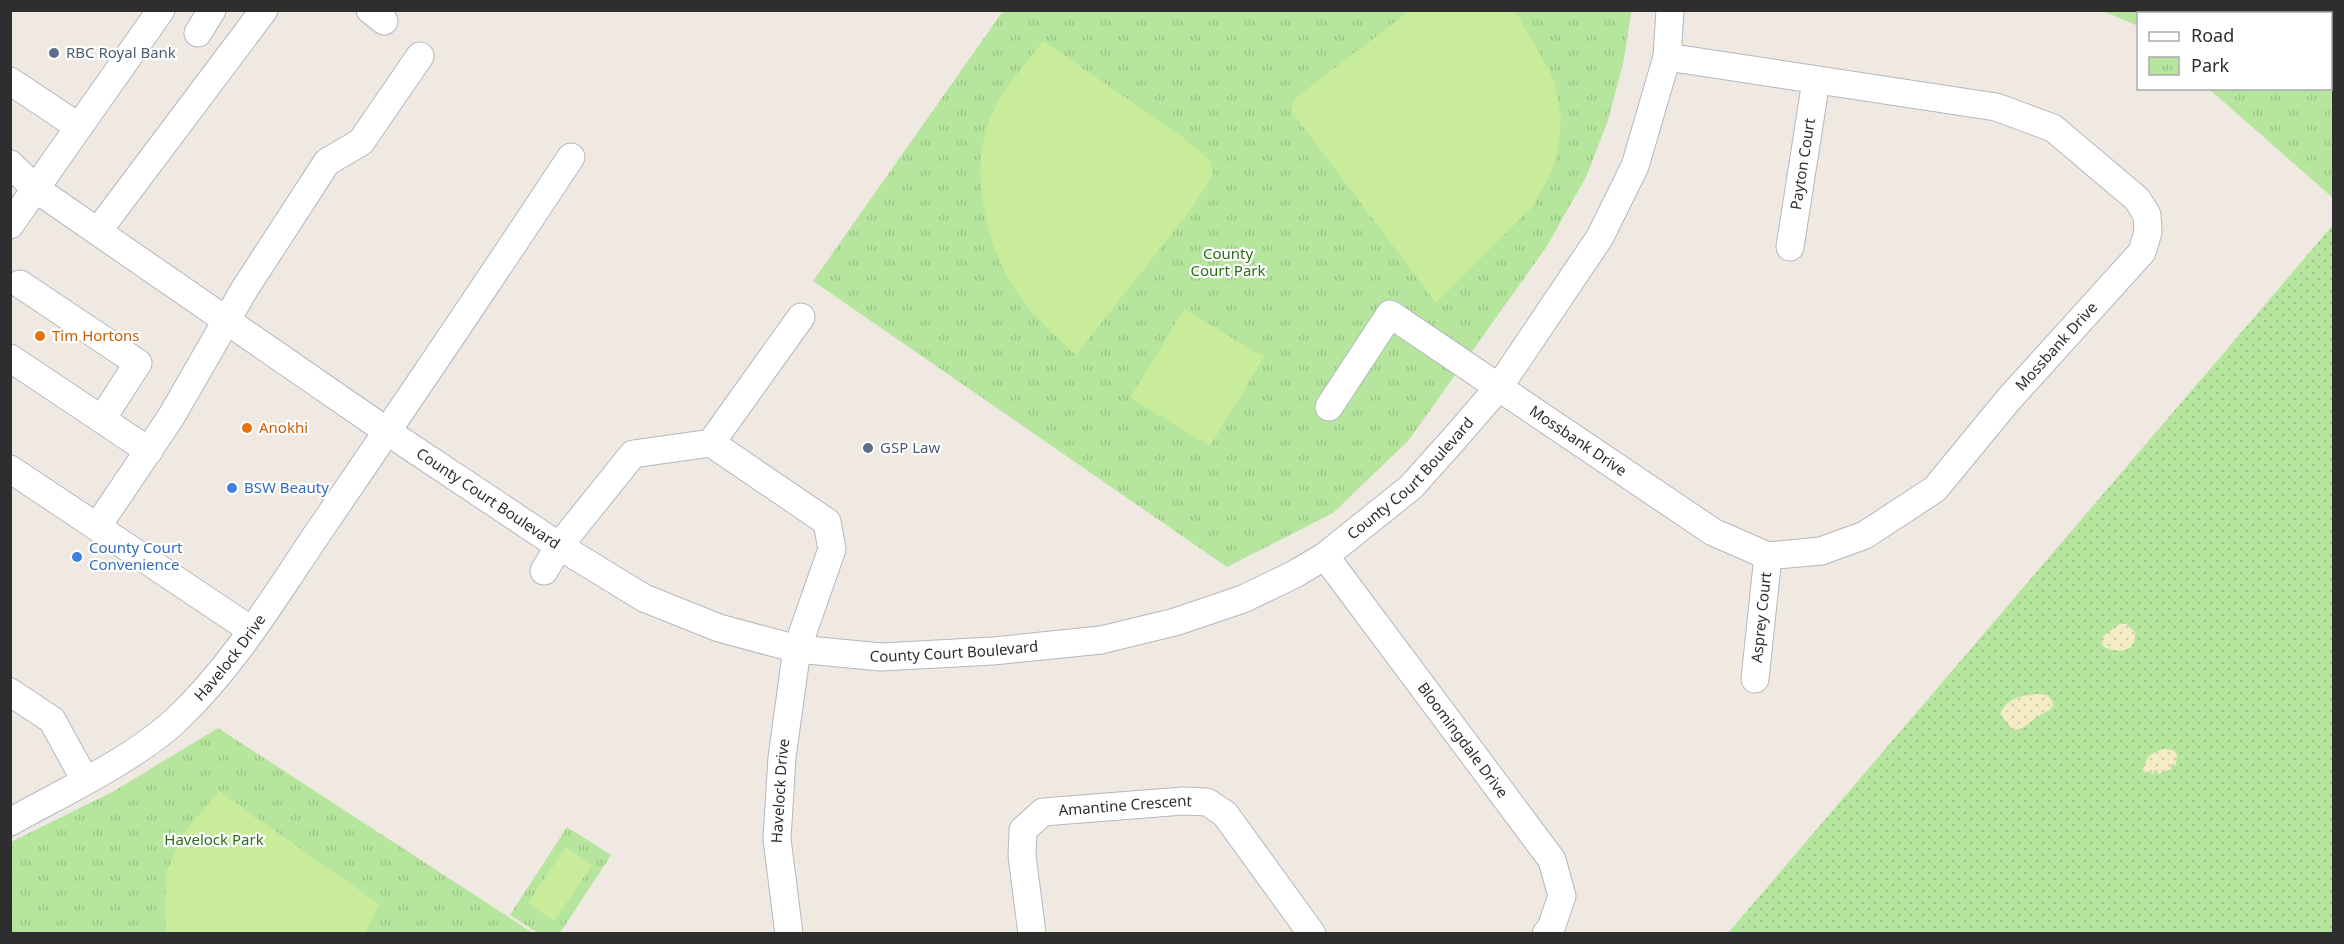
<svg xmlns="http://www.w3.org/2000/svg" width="2344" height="944" font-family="'Noto Sans',sans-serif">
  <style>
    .grass { fill: url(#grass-dots) }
    .sand { fill: url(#sand-dots) }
    .park { fill: url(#park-tufts) }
    .pitch { fill: #c9ec9a }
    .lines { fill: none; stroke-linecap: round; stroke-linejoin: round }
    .minor-casing { stroke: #b4b7c1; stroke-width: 29 }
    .minor { stroke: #fff; stroke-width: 27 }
    .service-dot { fill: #5c6f8a; stroke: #fff; stroke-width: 2 }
    .food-dot { fill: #e8710a; stroke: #fff; stroke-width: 2 }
    .shop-dot { fill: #3f7fe0; stroke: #fff; stroke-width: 2 }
    .labels { text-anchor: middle; stroke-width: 4.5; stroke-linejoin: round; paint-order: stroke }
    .service-label { font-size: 15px; fill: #4e5e75; stroke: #fff; text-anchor: start }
    .street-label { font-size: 15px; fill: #2e2e2e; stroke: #fff }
    .park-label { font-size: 15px; fill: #2c6e1b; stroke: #fff }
    .food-label { font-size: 15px; fill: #c56008; stroke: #fff; text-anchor: start }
    .shop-label { font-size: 15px; fill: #366cbe; stroke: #fff; text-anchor: start }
  </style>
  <defs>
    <pattern id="grass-dots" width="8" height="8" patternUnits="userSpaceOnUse" patternTransform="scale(1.5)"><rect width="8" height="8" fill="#b6e59e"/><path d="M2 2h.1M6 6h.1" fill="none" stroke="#9dc588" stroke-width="1.8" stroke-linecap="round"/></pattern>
    <pattern id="sand-dots" width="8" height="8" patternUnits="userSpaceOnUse" patternTransform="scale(1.5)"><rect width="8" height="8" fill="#f3ecc5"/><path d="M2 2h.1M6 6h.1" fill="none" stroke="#d1cbaa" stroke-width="1.8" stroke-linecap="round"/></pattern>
    <pattern id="park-tufts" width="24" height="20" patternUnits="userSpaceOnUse" patternTransform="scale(1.5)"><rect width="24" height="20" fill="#b6e59e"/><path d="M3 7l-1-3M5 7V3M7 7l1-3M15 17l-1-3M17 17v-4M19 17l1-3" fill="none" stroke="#9dc588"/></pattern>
  </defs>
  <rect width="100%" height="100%" fill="#efe9e1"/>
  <!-- grass -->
  <path class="grass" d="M2333,225V933H1728Z"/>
  <!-- sand -->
  <path class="sand" d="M2120,624H2126L2135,632C2137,652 2119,654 2104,647L2102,643L2103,636Z
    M2040,694L2047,695C2063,710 2043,711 2034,719C2026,726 2024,729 2013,730L2000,714C2007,697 2024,695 2040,694Z
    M2165,749L2173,750L2177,755L2176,765L2171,764V769L2158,774L2157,770L2154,771L2153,775L2150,772H2145L2143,770C2146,757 2151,752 2165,749Z"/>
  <!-- park -->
  <path class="park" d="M1003,11H1631V15L1623,64L1608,120L1587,175L1547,246L1408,441L1333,513L1227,567L813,281Z
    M2103,11H2333V198L2209,89L2330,88V14H2138V26Z
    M218,728L533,933L11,934V842L114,791Z
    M567,827L611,855L560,933H538L510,915Z"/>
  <!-- pitch -->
  <path class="pitch" d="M1411,10L1515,11L1548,68L1555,84L1561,117L1560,137L1554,167L1534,205L1436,303L1292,112L1294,99Z
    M1043,41L1180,135L1211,161L1213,175L1192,208L1076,355C1054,334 1030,314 1014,288C988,248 972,180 985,134C994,98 1021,70 1043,41Z
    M1184,309L1264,357L1210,446L1130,398Z
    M219,791L379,904L365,933H167L165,921L166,873L185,832Z
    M566,847L592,865L554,921L528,903Z"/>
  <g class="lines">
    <!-- minor casing -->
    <g class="minor-casing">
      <g id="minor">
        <path d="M370,10L384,21"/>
        <path d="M198,33L212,10"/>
        <path d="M10,81L79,127"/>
        <path id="s1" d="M10,164L36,189L388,432L559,546L644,598L719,628L797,649L881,657L993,651L1101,640L1175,622L1243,599L1295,574L1325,556L1411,487L1454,439L1499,387L1600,237L1635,166L1667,57L1670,10"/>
        <path d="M10,225L161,10"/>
        <path d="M98,231L264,10"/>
        <path id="s2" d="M1790,247L1816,81"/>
        <path d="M20,284L138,363L102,419"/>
        <path d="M10,358L149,451"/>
        <path id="s3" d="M1329,407L1390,314L1713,532L1768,556L1821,551L1865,535L1935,489L2009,399L2142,252L2148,232L2147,215L2137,199L2053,128L1996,107L1667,57"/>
        <path d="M10,469L97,527"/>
        <path id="s4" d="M1325,556L1552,860L1562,896L1551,928L1546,934"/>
        <path d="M544,571L559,546L633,454L711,443"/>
        <path d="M251,630L97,527L171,417L244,290L327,162L361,142L420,56"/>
        <path id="s5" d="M1755,679L1768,556"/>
        <path d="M10,692L52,720L85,780"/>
        <path id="s6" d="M10,822C62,793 133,760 176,720C237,663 281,586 328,518C410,398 491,278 571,157"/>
        <path id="s7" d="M789,934L777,839L782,757L797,649L832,549L827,522L711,443L801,317"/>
        <path id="s8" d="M1032,934L1022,855L1023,830L1043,812L1183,801L1207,802L1225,814L1312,934"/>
      </g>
    </g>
    <!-- minor -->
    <use href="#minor" class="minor"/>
  </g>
  <!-- markers -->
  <g class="service-dot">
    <circle cx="54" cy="53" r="6"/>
    <circle cx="868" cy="448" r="6"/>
  </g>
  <g class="food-dot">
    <circle cx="40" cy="336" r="6"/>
    <circle cx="247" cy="428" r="6"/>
  </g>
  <g class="shop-dot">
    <circle cx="232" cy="488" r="6"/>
    <circle cx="77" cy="557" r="6"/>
  </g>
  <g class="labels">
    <!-- service labels -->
    <g class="service-label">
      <text x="66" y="58">RBC Royal Bank</text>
      <text x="880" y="453">GSP Law</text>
    </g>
    <!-- street labels -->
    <g class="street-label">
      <text dy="5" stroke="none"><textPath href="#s2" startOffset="84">Payton Court</textPath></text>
      <text dy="5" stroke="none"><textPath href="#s3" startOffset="932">Mossbank Drive</textPath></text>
      <text dy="5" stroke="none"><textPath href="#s3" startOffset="338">Mossbank Drive</textPath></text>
      <text dy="5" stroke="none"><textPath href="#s1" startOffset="1592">County Court Boulevard</textPath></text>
      <text dy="5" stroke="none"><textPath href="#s1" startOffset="584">County Court Boulevard</textPath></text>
      <text dy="5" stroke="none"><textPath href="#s5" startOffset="62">Asprey Court</textPath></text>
      <text dy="5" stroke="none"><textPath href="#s1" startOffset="1088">County Court Boulevard</textPath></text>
      <text dy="5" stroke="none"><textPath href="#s6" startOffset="278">Havelock Drive</textPath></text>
      <text dy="5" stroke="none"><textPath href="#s4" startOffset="230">Bloomingdale Drive</textPath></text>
      <text dy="5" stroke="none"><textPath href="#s7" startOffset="144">Havelock Drive</textPath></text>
      <text dy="5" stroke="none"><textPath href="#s8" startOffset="214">Amantine Crescent</textPath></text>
    </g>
    <!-- park labels -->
    <g class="park-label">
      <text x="1228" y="259">County<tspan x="1228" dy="17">Court Park</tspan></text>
      <text x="214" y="845">Havelock Park</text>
    </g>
    <!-- food labels -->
    <g class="food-label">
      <text x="52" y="341">Tim Hortons</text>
      <text x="259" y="433">Anokhi</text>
    </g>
    <!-- shop labels -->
    <g class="shop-label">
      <text x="244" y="493">BSW Beauty</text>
      <text x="89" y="553">County Court<tspan x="89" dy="17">Convenience</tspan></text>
    </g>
  </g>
  <!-- border -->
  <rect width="2344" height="944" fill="none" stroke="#2e2e2e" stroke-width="24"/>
  <!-- legend -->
  <rect x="2137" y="12" width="195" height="78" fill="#ffffff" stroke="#ababab" stroke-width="1.5"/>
  <rect x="2149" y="32" width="30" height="9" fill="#ffffff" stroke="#ababab" stroke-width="1.5"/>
  <text x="2191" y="42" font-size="18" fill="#2e2e2e">Road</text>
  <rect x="2149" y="57" width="30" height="18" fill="url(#park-tufts)" stroke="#ababab" stroke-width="1.5"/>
  <text x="2191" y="72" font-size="18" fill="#2e2e2e">Park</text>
</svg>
